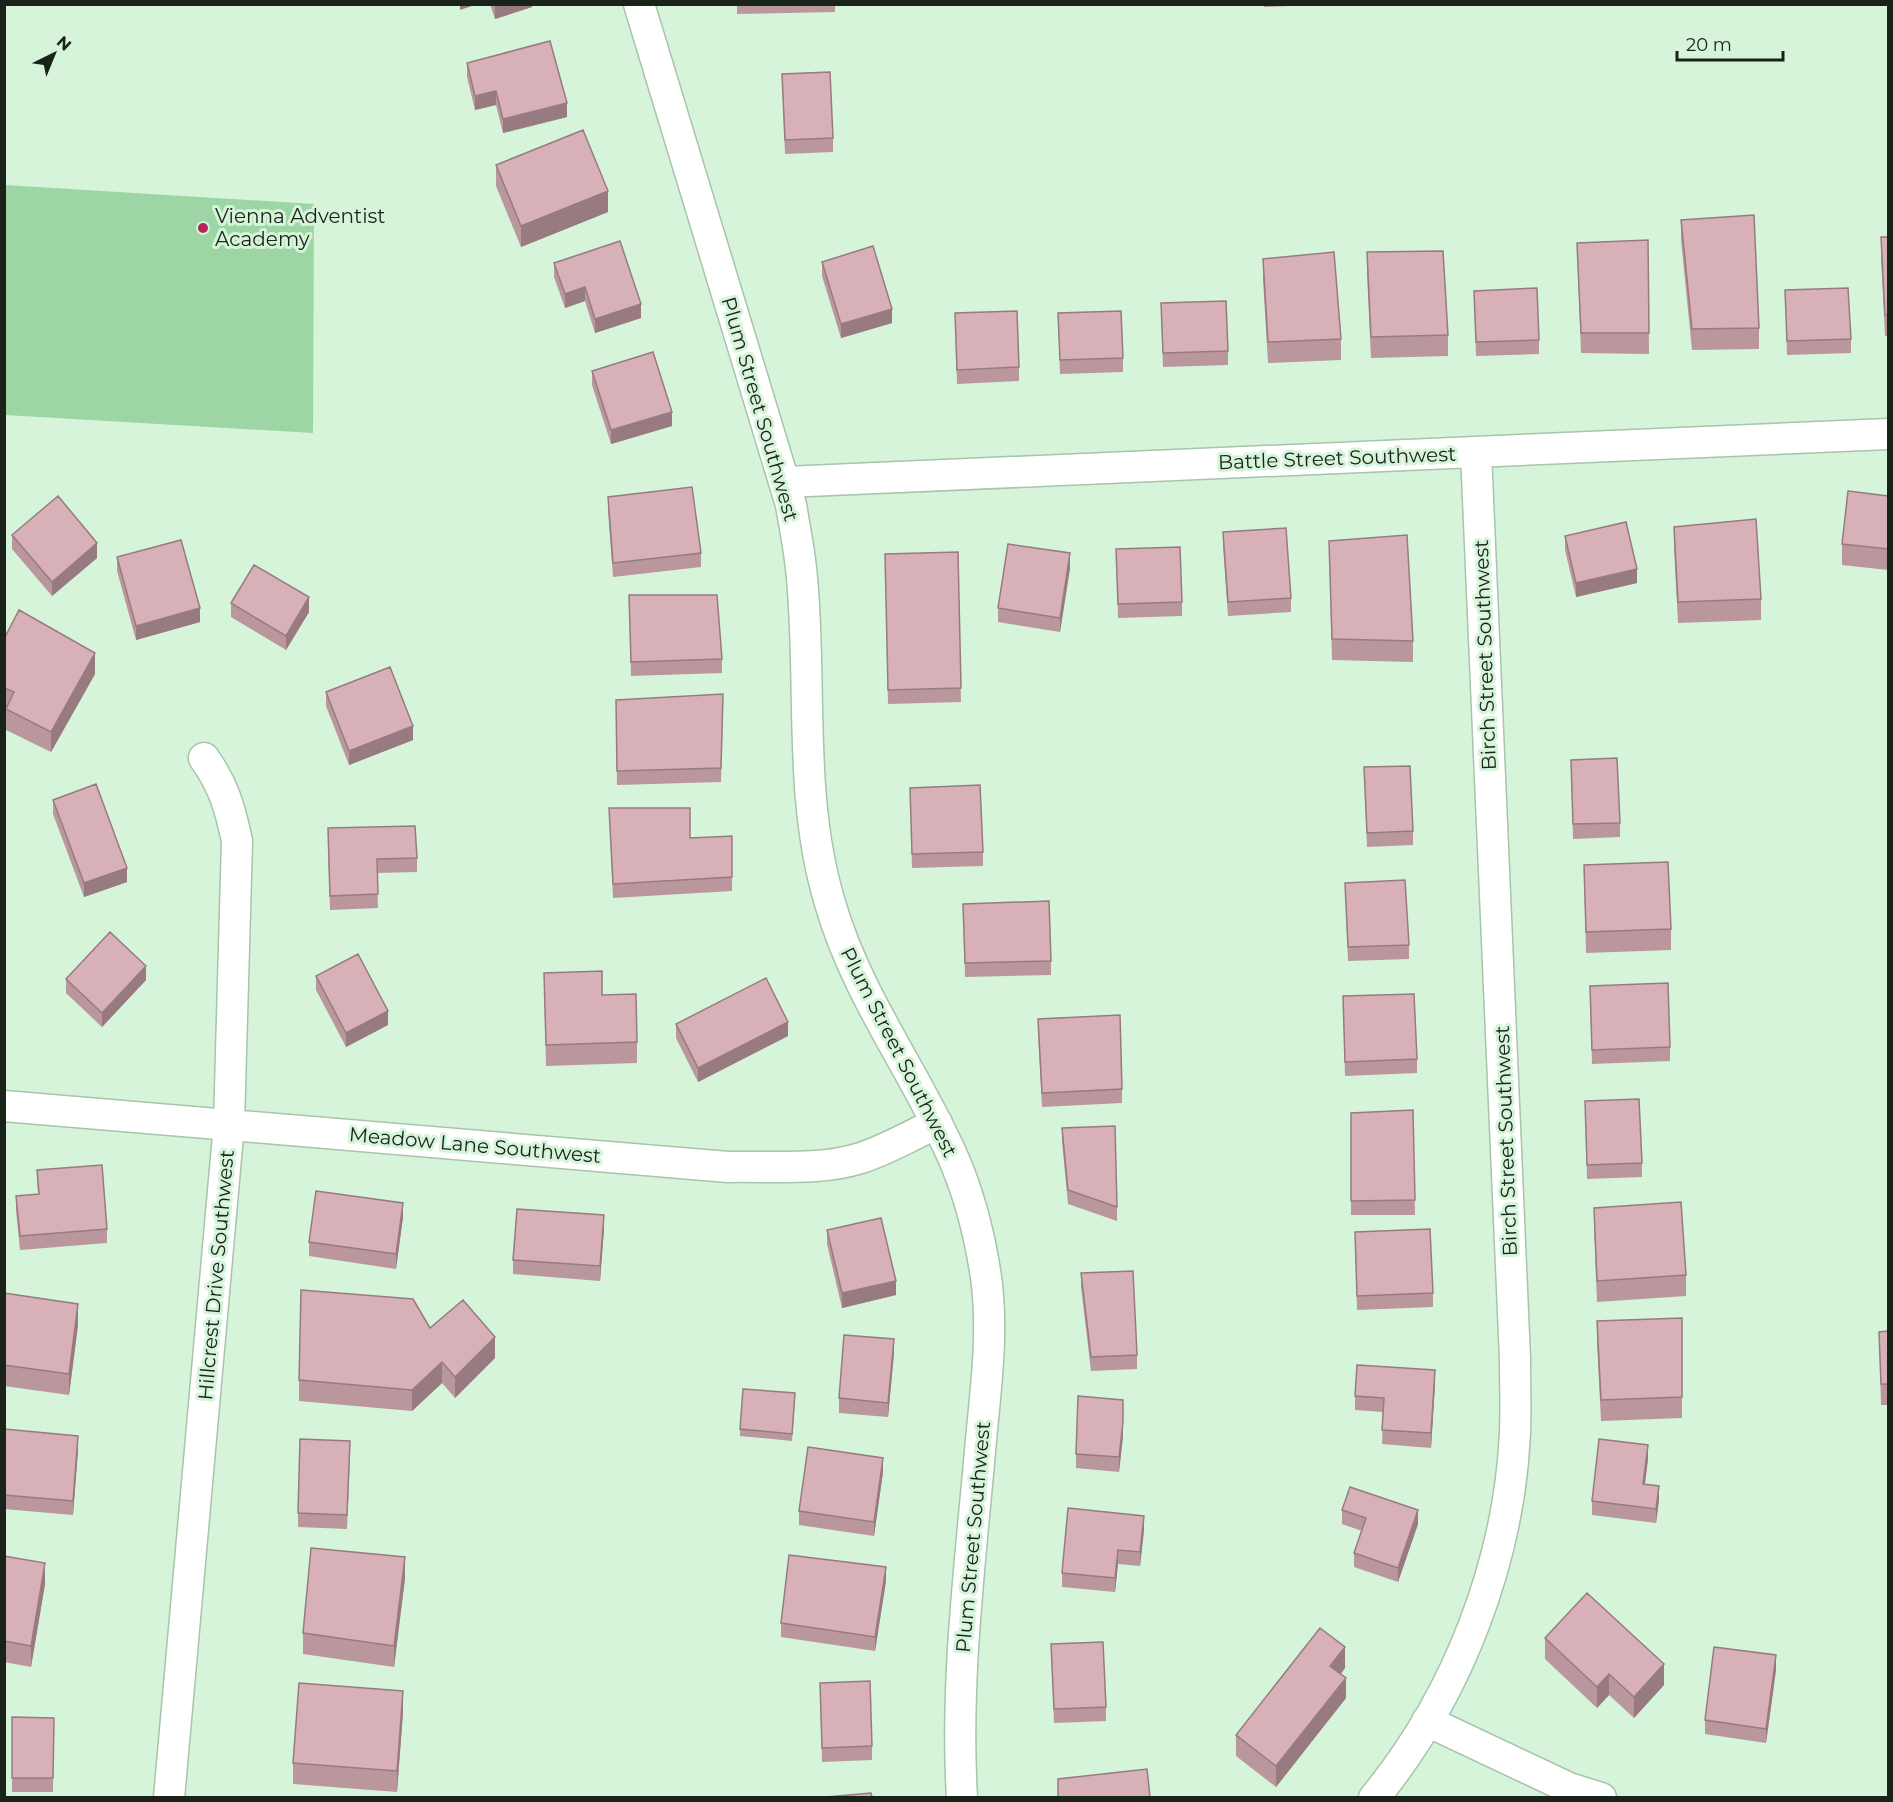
<svg xmlns="http://www.w3.org/2000/svg" width="1893" height="1802" font-family="Montserrat,sans-serif">
  <style>
    .green { fill: #9dd6a4 }
    .lines { fill: none; stroke-linecap: round; stroke-linejoin: round }
    .street-casing { stroke: #a8c4ab; stroke-width: 33 }
    .street { stroke: #fff; stroke-width: 30 }
    .wall { fill: #ba979d }
    .shaded-wall { fill: #977b80 }
    .building { fill: #d8b0b7; stroke: #977b80; stroke-width: 1.5 }
    .poi-dot { fill: #b42454; stroke: #d6f4d9; stroke-width: 2 }
    .labels { text-anchor: middle; stroke-width: 6; stroke-linejoin: round; paint-order: stroke }
    .poi-label { font-size: 20px; fill: #19231a; stroke: #d6f4d9; text-anchor: start }
    .street-label { font-size: 20px; fill: #19231a; stroke: #d6f4d9 }
  </style>
  <rect width="100%" height="100%" fill="#d6f4d9"/>
  <!-- green -->
  <path class="green" d="M5,185L314,204L313,433L5,415Z"/>
  <g class="lines">
    <!-- street casing -->
    <g class="street-casing">
      <path id="street" d="M639,4L791,505C795,529 800,553 802,578C812,686 798,798 830,903C856,994 914,1070 952,1155C969,1193 980,1237 986,1277C994,1335 985,1393 980,1451C970,1566 955,1682 962,1798
        M785,482L1888,434
        M4,1106L728,1167C771,1166 820,1171 861,1158C888,1149 912,1135 937,1123
        M1427,1721L1569,1788L1601,1798
        M169,1798L229,1124L237,841C230,808 224,786 204,758
        M1374,1798C1457,1697 1509,1563 1515,1433C1516,1408 1515,1384 1515,1359L1476,452"/>
    </g>
    <!-- street -->
    <use href="#street" class="street"/>
  </g>
  <!-- wall -->
  <path class="wall" d="M490,4H532V7L495,19Z
    M737,4H835V12L737,14Z
    M1264,4H1316V5L1264,7Z
    M467,63L567,117L503,133L496,105L475,110L467,77Z
    M782,74L833,138V152L785,154Z
    M496,165L608,212L521,247L496,186Z
    M1681,220L1759,328V349L1692,350L1681,240Z
    M1881,237H1888V336H1885L1881,258Z
    M1648,240L1649,354L1581,353L1577,243Z
    M1367,252L1448,335V356L1371,358L1367,273Z
    M1263,259L1341,339V360L1268,363L1263,280Z
    M822,262L892,323L841,338L822,276Z
    M554,263L641,318L595,333L585,301L565,308L554,277Z
    M1785,290L1851,339V353L1787,355Z
    M1474,291L1539,340V354L1476,356Z
    M1161,303L1228,351V365L1163,367Z
    M955,313L1019,367V381L957,384Z
    M1058,313L1123,358V372L1060,374Z
    M592,371L672,426L611,444L592,385Z
    M1888,496V570L1842,565V544Z
    M608,497L701,553V567L613,577L608,511Z
    M1674,527L1761,599V620L1678,623L1674,548Z
    M1223,532L1291,598V612L1228,616L1223,546Z
    M12,535L97,558L52,596L12,549Z
    M1565,536L1637,583L1576,597L1565,550Z
    M1329,541L1413,641V662L1332,660Z
    M1116,549L1182,602V616L1118,618Z
    M958,552L961,702L888,704L885,554Z
    M117,557L200,622L136,640L117,571Z
    M1070,568L1060,632L998,622V608Z
    M629,595L722,659V673L631,676Z
    M231,603L309,612L286,650L231,617Z
    M4,639L95,674L51,752L6,730V709H4Z
    M326,692L413,740L349,765L326,706Z
    M616,700L723,708L721,782L617,785Z
    M1571,760L1620,823V837L1573,839Z
    M1364,767L1413,831V845L1367,847Z
    M910,788L983,852V866L912,868Z
    M53,800L127,882L84,897L53,814Z
    M609,808L690,838L732,836V891L613,898Z
    M328,843L417,858V872L377,873L378,908L330,910Z
    M1584,865L1671,929V950L1586,953Z
    M1345,883L1409,945V959L1348,961Z
    M963,904L1051,961V975L965,977Z
    M544,973L602,995L637,1042V1063L546,1066Z
    M316,976L388,1025L346,1047L316,990Z
    M66,979L146,980L102,1027L66,993Z
    M1590,986L1670,1047V1061L1592,1064Z
    M1343,996L1417,1059V1073L1345,1076Z
    M1038,1019L1122,1089V1103L1042,1107L1038,1033Z
    M676,1024L788,1036L698,1082L676,1038Z
    M1585,1101L1642,1163V1177L1587,1179Z
    M1413,1110L1415,1215H1351V1113Z
    M1062,1128L1117,1207V1221L1068,1204L1062,1142Z
    M37,1170L107,1229V1243L20,1250L16,1210V1196L38,1194Z
    M1594,1208L1686,1275V1296L1597,1302L1594,1228Z
    M403,1217L396,1269L309,1256V1242Z
    M604,1229L600,1281L513,1274V1260Z
    M827,1230L896,1295L842,1308L827,1244Z
    M1355,1232L1433,1293V1307L1357,1310Z
    M1081,1273L1137,1355V1369L1091,1371L1081,1287Z
    M4,1293L78,1325L69,1395L4,1386Z
    M1682,1318V1418L1601,1421L1597,1342V1321Z
    M430,1328L495,1358L455,1398L442,1383L412,1411L299,1401V1380Z
    M1888,1331V1405H1881L1879,1332Z
    M894,1353L888,1417L839,1413V1398Z
    M1435,1384L1431,1448L1382,1444L1383,1412L1355,1410V1396Z
    M795,1401L792,1441L740,1436V1429Z
    M4,1429L78,1450L73,1515L4,1509Z
    M1123,1436L1119,1472L1076,1468V1454Z
    M350,1456L347,1529L298,1527V1513Z
    M1648,1459L1645,1484L1659,1500L1656,1523L1592,1515V1501Z
    M883,1472L874,1536L799,1525V1511Z
    M1342,1510L1418,1524L1398,1582L1354,1567V1553L1362,1531L1342,1524Z
    M1144,1530L1140,1566L1118,1564L1115,1592L1062,1587V1573Z
    M4,1556L45,1584L31,1667L4,1662Z
    M405,1578L394,1667L303,1654V1633Z
    M886,1581L875,1651L781,1637V1623Z
    M1545,1638L1664,1685L1634,1718L1609,1695L1597,1708L1545,1659Z
    M1051,1644L1106,1707V1721L1054,1723Z
    M1345,1668L1341,1674L1346,1698L1276,1787L1236,1756V1735Z
    M1776,1670L1766,1743L1705,1734V1720Z
    M820,1683L872,1746V1760L822,1762Z
    M403,1712L397,1792L293,1784V1763Z
    M12,1717L54,1718L53,1792H12Z"/>
  <!-- shaded-wall -->
  <path class="shaded-wall" d="M460,4H478L460,10Z
    M496,4H532V7L495,19V5Z
    M496,91V105L475,110V96Z
    M567,103V117L503,133V119Z
    M608,191V212L521,247V226Z
    M585,287V301L565,308V294Z
    M641,304V318L595,333V319Z
    M892,309V323L841,338V324Z
    M672,412V426L611,444V430Z
    M97,543V558L52,596V582Z
    M1070,553V568L1060,632V618Z
    M1637,569V583L1576,597V583Z
    M309,597V612L286,650V636Z
    M200,608V622L136,640V626Z
    M95,653V674L51,752V732Z
    M413,726V740L349,765V751Z
    M127,868V882L84,897V883Z
    M146,966V980L102,1027V1013Z
    M388,1011V1025L346,1047V1033Z
    M788,1022V1036L698,1082V1068Z
    M403,1203V1217L396,1269V1254Z
    M604,1215V1229L600,1281V1266Z
    M896,1281V1295L842,1308V1293Z
    M78,1304V1325L69,1395V1374Z
    M495,1337V1358L455,1398V1377Z
    M894,1339V1353L888,1417V1403Z
    M442,1362V1383L412,1411V1390Z
    M1435,1370V1384L1431,1448V1433Z
    M1123,1422V1436L1119,1472V1457Z
    M78,1436V1450L73,1515V1501Z
    M1648,1445V1459L1643,1498V1484Z
    M883,1458V1472L874,1536V1522Z
    M1659,1486V1500L1656,1523V1509Z
    M1418,1510V1524L1398,1582V1568Z
    M1144,1516V1530L1140,1566V1552Z
    M1118,1550V1564L1115,1592V1578Z
    M405,1557V1578L394,1667V1646Z
    M45,1563V1584L31,1667V1646Z
    M886,1567V1581L875,1651V1637Z
    M1345,1647V1668L1330,1687V1666Z
    M1776,1655V1670L1766,1743V1729Z
    M1664,1664V1685L1634,1718V1697Z
    M1609,1674V1695L1597,1708V1687Z
    M1346,1678V1698L1276,1787V1766Z
    M403,1691V1712L397,1792V1771Z"/>
  <!-- building -->
  <path class="building" d="M550,41L567,103L503,119L496,91L475,96L467,63Z
    M830,72L833,138L785,140L782,74Z
    M583,130L608,191L521,226L496,165Z
    M1754,215L1759,328L1692,329L1681,220Z
    M1881,237H1888V315H1885Z
    M1648,240L1649,333H1581L1577,243Z
    M620,241L641,304L595,319L585,287L565,294L554,263Z
    M873,246L892,309L841,324L822,262Z
    M1443,251L1448,335L1371,337L1367,252Z
    M1334,252L1341,339L1268,342L1263,259Z
    M1537,288L1539,340L1476,342L1474,291Z
    M1848,288L1851,339L1787,341L1785,290Z
    M1226,301L1228,351L1163,353L1161,303Z
    M1017,311L1019,367L957,370L955,313Z
    M1121,311L1123,358L1060,360L1058,313Z
    M653,352L672,412L611,430L592,371Z
    M692,487L701,553L613,563L608,497Z
    M1848,491L1888,496V549L1842,544Z
    M58,496L97,543L52,582L12,535Z
    M1756,519L1761,599L1678,602L1674,527Z
    M1626,522L1637,569L1576,583L1565,536Z
    M1286,528L1291,598L1228,602L1223,532Z
    M1407,535L1413,641L1332,639L1329,541Z
    M181,540L200,608L136,626L117,557Z
    M1008,544L1070,553L1060,618L998,608Z
    M1180,547L1182,602L1118,604L1116,549Z
    M958,552L961,688L888,690L885,554Z
    M254,565L309,597L286,636L231,603Z
    M629,595H717L722,659L631,662Z
    M19,610L95,653L51,732L6,709L14,692L4,688V639Z
    M390,667L413,726L349,751L326,692Z
    M723,694L721,768L617,771L616,700Z
    M1617,758L1620,823L1573,824L1571,760Z
    M1410,766L1413,831L1367,833L1364,767Z
    M96,784L127,868L84,883L53,800Z
    M980,785L983,852L912,854L910,788Z
    M609,808H690V838L732,836V877L613,884Z
    M415,826L417,858L377,859L378,894L330,896L328,828Z
    M1668,862L1671,929L1586,932L1584,865Z
    M1405,880L1409,945L1348,947L1345,883Z
    M1049,901L1051,961L965,963L963,904Z
    M110,932L146,966L102,1013L66,979Z
    M358,954L388,1011L346,1033L316,976Z
    M602,971V995L636,994L637,1042L546,1045L544,973Z
    M766,978L788,1022L698,1068L676,1024Z
    M1668,983L1670,1047L1592,1050L1590,986Z
    M1414,994L1417,1059L1345,1062L1343,996Z
    M1120,1015L1122,1089L1042,1093L1038,1019Z
    M1639,1099L1642,1163L1587,1165L1585,1101Z
    M1413,1110L1415,1200L1351,1201V1113Z
    M1115,1126L1117,1207L1068,1190L1062,1128Z
    M102,1165L107,1229L20,1236L16,1196L39,1194L37,1170Z
    M316,1191L403,1203L396,1254L309,1242Z
    M1681,1202L1686,1275L1597,1281L1594,1208Z
    M517,1209L604,1215L600,1266L513,1260Z
    M881,1218L896,1281L842,1293L827,1230Z
    M1430,1229L1433,1293L1357,1296L1355,1232Z
    M1133,1271L1137,1355L1091,1357L1081,1273Z
    M301,1290L413,1299L430,1328L463,1300L495,1337L455,1377L442,1362L412,1390L299,1380Z
    M4,1293L78,1304L69,1374L4,1365Z
    M1682,1318V1397L1601,1400L1597,1321Z
    M1888,1331V1384H1881L1879,1332Z
    M844,1335L894,1339L888,1403L839,1398Z
    M1357,1365L1435,1370L1431,1433L1382,1430L1384,1398L1355,1396Z
    M743,1389L795,1393L792,1434L740,1429Z
    M1078,1396L1123,1400V1422L1119,1457L1076,1454Z
    M4,1429L78,1436L73,1501L4,1495Z
    M300,1439L350,1441L347,1515L298,1513Z
    M1599,1439L1648,1445L1643,1484L1659,1486L1656,1509L1592,1501Z
    M808,1447L883,1458L874,1522L799,1511Z
    M1350,1487L1418,1510L1398,1568L1354,1553L1366,1518L1342,1510Z
    M1068,1508L1144,1516L1140,1552L1118,1550L1115,1578L1062,1573Z
    M311,1548L405,1557L394,1646L303,1633Z
    M789,1555L886,1567L875,1637L781,1623Z
    M4,1556L45,1563L31,1646L4,1641Z
    M1587,1593L1664,1664L1634,1697L1609,1674L1597,1687L1545,1638Z
    M1320,1628L1345,1647L1330,1666L1346,1678L1276,1766L1236,1735Z
    M1103,1642L1106,1707L1054,1709L1051,1644Z
    M1714,1647L1776,1655L1766,1729L1705,1720Z
    M870,1681L872,1746L822,1748L820,1683Z
    M299,1683L403,1691L397,1771L293,1763Z
    M12,1717L54,1718L53,1778H12Z
    M1147,1769L1150,1797H1058V1779Z
    M871,1793L872,1797H826Z"/>
  <!-- markers -->
  <circle class="poi-dot" cx="203" cy="228" r="6"/>
  <g class="labels">
    <!-- poi labels -->
    <g class="poi-label">
      <text x="215" y="223">Vienna Adventist<tspan x="215" dy="23">Academy</tspan></text>
    </g>
    <!-- street labels -->
    <g class="street-label">
      <text transform="translate(760 409) rotate(74)" y="7">Plum Street Southwest</text>
      <text transform="translate(1337 458) rotate(-2)" y="7">Battle Street Southwest</text>
      <text transform="translate(1485 655) rotate(-92)" y="7">Birch Street Southwest</text>
      <text transform="translate(899 1052) rotate(63)" y="7">Plum Street Southwest</text>
      <text transform="translate(1506 1141) rotate(-92)" y="7">Birch Street Southwest</text>
      <text transform="translate(475 1145) rotate(5)" y="7">Meadow Lane Southwest</text>
      <text transform="translate(216 1275) rotate(-85)" y="7">Hillcrest Drive Southwest</text>
      <text transform="translate(973 1537) rotate(-85)" y="7">Plum Street Southwest</text>
    </g>
  </g>
  <!-- border -->
  <rect width="1893" height="1802" fill="none" stroke="#19231a" stroke-width="12"/>
  <!-- north arrow -->
  <g transform="translate(54 54) rotate(43)" stroke="#d6f4d9" stroke-width="4.5" paint-order="stroke">
  <path d="M0-4.5L10 22L0 15L-10 22Z" fill="#19231a"/>
  <text y="-9" font-size="16" font-weight="bold" text-anchor="middle" fill="#19231a">N</text>
  </g>
  <!-- scale -->
  <path d="M1677 51v9h106v-9" fill="none" stroke="#19231a" stroke-width="3"/>
  <text x="1686" y="51" font-size="18" fill="#19231a" stroke="#d6f4d9" stroke-width="4.5" paint-order="stroke">20 m</text>
</svg>
